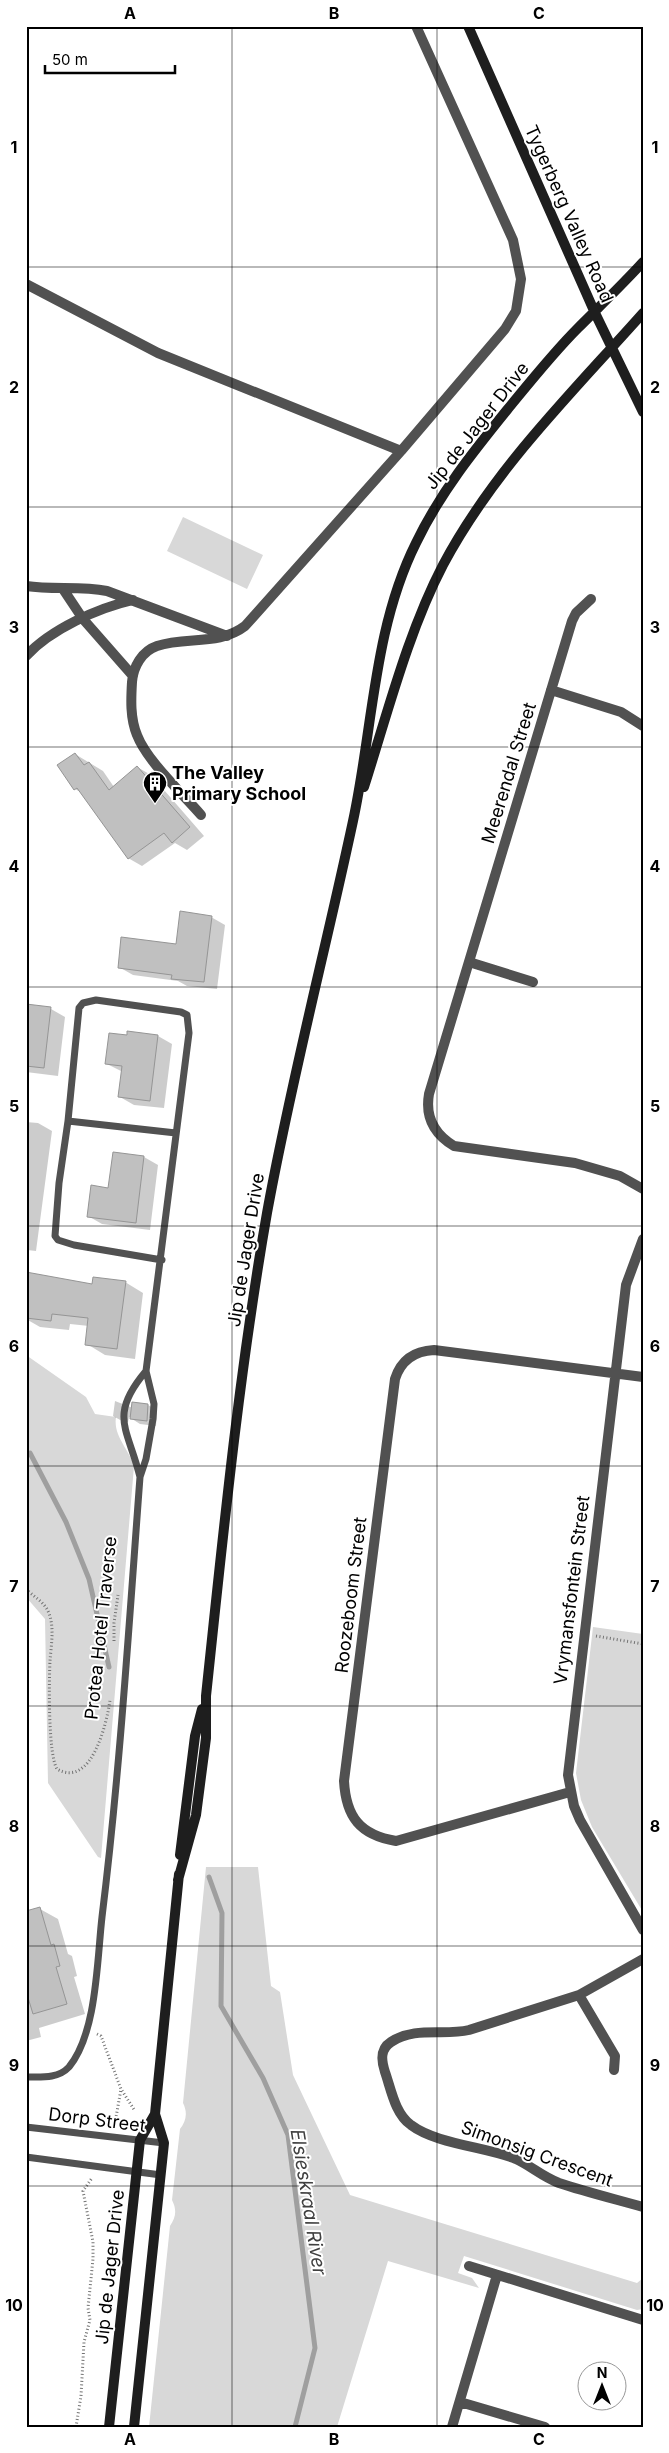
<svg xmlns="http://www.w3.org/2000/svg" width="669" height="2453" font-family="Inter,sans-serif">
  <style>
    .green { fill: #d8d8d8 }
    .shadow { fill: #0003 }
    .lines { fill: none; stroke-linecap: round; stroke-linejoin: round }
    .stream { stroke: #9f9f9f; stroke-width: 5 }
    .building { fill: #c0c0c0; stroke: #959595 }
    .path { stroke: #737373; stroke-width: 3; stroke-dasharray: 1 2.5; stroke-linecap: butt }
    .lane { stroke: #515151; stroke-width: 7 }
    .street { stroke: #515151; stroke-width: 10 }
    .secondary { stroke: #1e1e1e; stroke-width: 10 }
    .grid { fill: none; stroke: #000; stroke-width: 1; stroke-opacity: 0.55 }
    .labels { text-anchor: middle; stroke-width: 4; stroke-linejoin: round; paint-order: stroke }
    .street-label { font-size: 18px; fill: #000; stroke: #fff }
    .poi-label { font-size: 18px; font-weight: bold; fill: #000; stroke: #fff; text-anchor: start }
    .water-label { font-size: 19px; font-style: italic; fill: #404040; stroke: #fff }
    .neatline { fill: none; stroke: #000; stroke-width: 2 }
    .grid-label { font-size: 16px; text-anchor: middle; font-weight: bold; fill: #000 }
  </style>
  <rect width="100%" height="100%" fill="#fff"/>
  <!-- green -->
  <path class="green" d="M183,517L263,555L247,589L167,551Z
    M26,1355L86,1397L95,1414L116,1417C113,1436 129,1449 134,1466L101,1858L98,1857L48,1783L45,1619L26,1597Z
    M593,1627L643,1634V1912L592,1827L581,1800L576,1773Z
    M206,1867H258L271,1986L280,1992L293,2075L350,2195L637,2283L643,2278V2309L637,2310L464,2256L458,2273L472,2278L479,2288L388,2261L337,2427H149L170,2226C176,2217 177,2210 172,2200L180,2129C186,2121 188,2113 183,2103Z"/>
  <!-- shadow -->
  <path class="shadow" d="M75,754L103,771L114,787L137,767L151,775L204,836L187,850L175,843L142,866L128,858L82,793L75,789Z
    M211,917L225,925L217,989L187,986L178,981L133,975L119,967L177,945Z
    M26,1006L51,1009L65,1017L58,1076L26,1072Z
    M128,1033L158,1036L172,1044L164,1108L134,1105L120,1097L123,1072L107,1064Z
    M26,1122L38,1123L52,1131L36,1251L27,1250L26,1252Z
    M114,1153L144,1157L158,1165L150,1230L102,1224L88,1216L109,1189Z
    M26,1274L94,1285L125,1282L143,1293L135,1359L105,1355L87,1344L89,1326L70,1324L69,1330L40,1327L26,1319Z
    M115,1401L133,1408V1403L148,1405L157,1410L156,1426L140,1424L129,1417L128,1422L122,1421L113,1416Z
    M40,1909L58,1919L68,1954L72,1956L77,1976L74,1977L85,2014L39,2028L41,2037L26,2041V1912Z"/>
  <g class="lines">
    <!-- stream -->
    <path class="stream" d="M30,1453L66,1522L89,1579L109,1667
      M209,1877L222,1913L221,2006L263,2078L288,2135L315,2348L295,2427"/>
  </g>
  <!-- building -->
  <path class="building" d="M75,753L84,765L89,762L109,790L137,766L190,827L172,843L164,833L128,859L77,788L74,790L57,765Z
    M180,911L212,916L204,982L171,979L172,975L118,968L121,937L176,944Z
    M26,1004L51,1007L44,1068L26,1066Z
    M127,1031L158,1035L150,1101L118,1097L122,1066L105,1064L109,1033L127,1035Z
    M113,1152L144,1156L136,1223L87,1217L91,1185L108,1188Z
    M26,1272L92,1284L93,1277L126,1281L117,1349L85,1345L88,1318L52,1314L51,1321L26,1318Z
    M132,1402L148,1404L147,1421L130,1419Z
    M40,1907L51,1945L54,1944L60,1966L56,1967L67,2004L33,2014L26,1991V1911Z"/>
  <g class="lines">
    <!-- path -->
    <path class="path" d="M26,1589C33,1596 44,1602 48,1611C55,1626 51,1646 50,1661C49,1681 48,1754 57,1769C92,1789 107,1722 110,1700
      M596,1636L643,1644
      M114,1641V1623L118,1595
      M97,2034L101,2036L121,2089L135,2111
      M115,2123L121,2089
      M76,2427L81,2396L84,2342L90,2320L88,2308L93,2259V2242L83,2191L92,2178"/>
    <!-- lane -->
    <path class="lane" d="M68,1121L176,1133
      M140,1477C128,1428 108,1416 146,1371
      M26,2077C41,2077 58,2079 69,2067C97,2033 97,1960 102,1917C120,1771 129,1624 140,1477L146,1459L153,1419L154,1404L146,1371L189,1033L187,1015L181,1012L96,1000L83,1003L79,1008L68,1121L59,1183L55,1236L58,1240L74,1245L162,1260
      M26,2127L164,2143
      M26,2157L161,2175"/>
    <!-- street -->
    <path class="street" d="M26,284L158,353L401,451
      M26,586C53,590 80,586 107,591L227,636
      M63,589L83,619L133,676
      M591,599L576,613L572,621L429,1094C425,1117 434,1134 454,1146L575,1163L620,1176L643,1189
      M26,656C51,629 98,608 133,600
      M551,690L621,712L643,726
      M201,815C182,793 147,761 137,735C130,718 131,699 132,682C133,667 142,651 157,646C186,636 219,646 245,626L401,451L505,329L516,311L521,279L513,240L416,26
      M469,962L533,982
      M643,1239L626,1285L568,1775L574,1806L580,1820L643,1930
      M570,1792L396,1841C360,1835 346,1817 344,1781L395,1379C401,1360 414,1351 434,1350L643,1377
      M643,1959L579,1995L469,2030C444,2036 415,2026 391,2042C380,2049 381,2060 385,2072C391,2089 395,2114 411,2125C436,2144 486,2147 516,2159C531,2166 543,2177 559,2183C586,2192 615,2199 643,2207
      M579,1995L615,2056L614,2070
      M469,2266L643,2320
      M460,2402L545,2427
      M452,2427L497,2275"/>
    <!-- secondary -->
    <path class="secondary" d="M468,26L595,313L643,412
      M364,787C387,715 408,632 443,565C494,469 572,393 643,313
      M180,1855L195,1736L202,1709
      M178,1880L196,1815L206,1738V1696C223,1535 239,1373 267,1213C291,1081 325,952 353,821C373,729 373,629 416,543C440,493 473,452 507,410C530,382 553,353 578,328C600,306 622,285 643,262
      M109,2427L140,2140L155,2114
      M134,2427L164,2143L155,2114L179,1874"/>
  </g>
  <!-- grid -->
  <path class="grid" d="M232,26V2427M437,26V2427M26,267H643M26,507H643M26,747H643M26,987H643M26,1226H643M26,1466H643M26,1706H643M26,1946H643M26,2186H643"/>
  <!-- icons -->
  <defs>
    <g id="building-pin" transform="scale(1.25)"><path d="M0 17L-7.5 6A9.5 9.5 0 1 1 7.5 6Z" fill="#000" stroke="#fff"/><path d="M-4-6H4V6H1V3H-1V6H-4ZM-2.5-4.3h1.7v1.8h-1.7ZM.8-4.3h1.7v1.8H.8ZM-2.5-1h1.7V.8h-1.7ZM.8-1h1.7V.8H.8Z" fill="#fff"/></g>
  </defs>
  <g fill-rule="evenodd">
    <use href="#building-pin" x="155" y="783"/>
  </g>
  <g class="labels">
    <!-- street labels -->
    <g class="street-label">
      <text transform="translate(569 214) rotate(66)" y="6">Tygerberg Valley Road</text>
      <text transform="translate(477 426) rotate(-52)" y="6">Jip de Jager Drive</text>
      <text transform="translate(509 773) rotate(-73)" y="6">Meerendal Street</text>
      <text transform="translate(246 1250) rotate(-81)" y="6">Jip de Jager Drive</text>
      <text transform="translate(572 1590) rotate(-83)" y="6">Vrymansfontein Street</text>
      <text transform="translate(351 1595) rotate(-83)" y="6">Roozeboom Street</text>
      <text transform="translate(101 1628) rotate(-84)" y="6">Protea Hotel Traverse</text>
      <text transform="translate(97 2120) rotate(7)" y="6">Dorp Street</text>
      <text transform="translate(537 2154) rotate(20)" y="6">Simonsig Crescent</text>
      <text transform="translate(110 2267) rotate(-84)" y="6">Jip de Jager Drive</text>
    </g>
    <!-- poi labels -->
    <g class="poi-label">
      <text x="172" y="779">The Valley<tspan x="172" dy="21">Primary School</tspan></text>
    </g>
    <!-- water labels -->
    <g class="water-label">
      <text transform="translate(309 2202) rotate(81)" y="7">Elsieskraal River</text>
    </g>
  </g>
  <!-- border -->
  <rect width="669" height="2453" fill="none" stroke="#ffffff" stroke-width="55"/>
  <!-- north arrow -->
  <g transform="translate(602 2386)"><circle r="24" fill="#ffffff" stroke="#999999"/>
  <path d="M0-4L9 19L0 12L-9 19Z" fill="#000000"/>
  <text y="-8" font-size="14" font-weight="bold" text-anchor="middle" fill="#000000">N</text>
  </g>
  <!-- scale -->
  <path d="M45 65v8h130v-8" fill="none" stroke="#000000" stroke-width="2.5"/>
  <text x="52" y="65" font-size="15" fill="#000000" stroke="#ffffff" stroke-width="4" paint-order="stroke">50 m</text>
  <rect x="28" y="28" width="614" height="2398" class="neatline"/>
  <g class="grid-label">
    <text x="130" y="19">A</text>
    <text x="334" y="19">B</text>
    <text x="539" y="19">C</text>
    <text x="14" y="153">1</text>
    <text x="655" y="153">1</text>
    <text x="14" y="393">2</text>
    <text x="655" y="393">2</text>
    <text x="14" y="633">3</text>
    <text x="655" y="633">3</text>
    <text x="14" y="872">4</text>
    <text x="655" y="872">4</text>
    <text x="14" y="1112">5</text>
    <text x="655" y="1112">5</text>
    <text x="14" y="1352">6</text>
    <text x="655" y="1352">6</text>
    <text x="14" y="1592">7</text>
    <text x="655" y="1592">7</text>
    <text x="14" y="1832">8</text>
    <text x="655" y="1832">8</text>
    <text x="14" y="2071">9</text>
    <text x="655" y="2071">9</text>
    <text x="14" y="2311">10</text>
    <text x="655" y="2311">10</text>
    <text x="130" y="2445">A</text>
    <text x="334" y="2445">B</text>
    <text x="539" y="2445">C</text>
  </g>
</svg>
